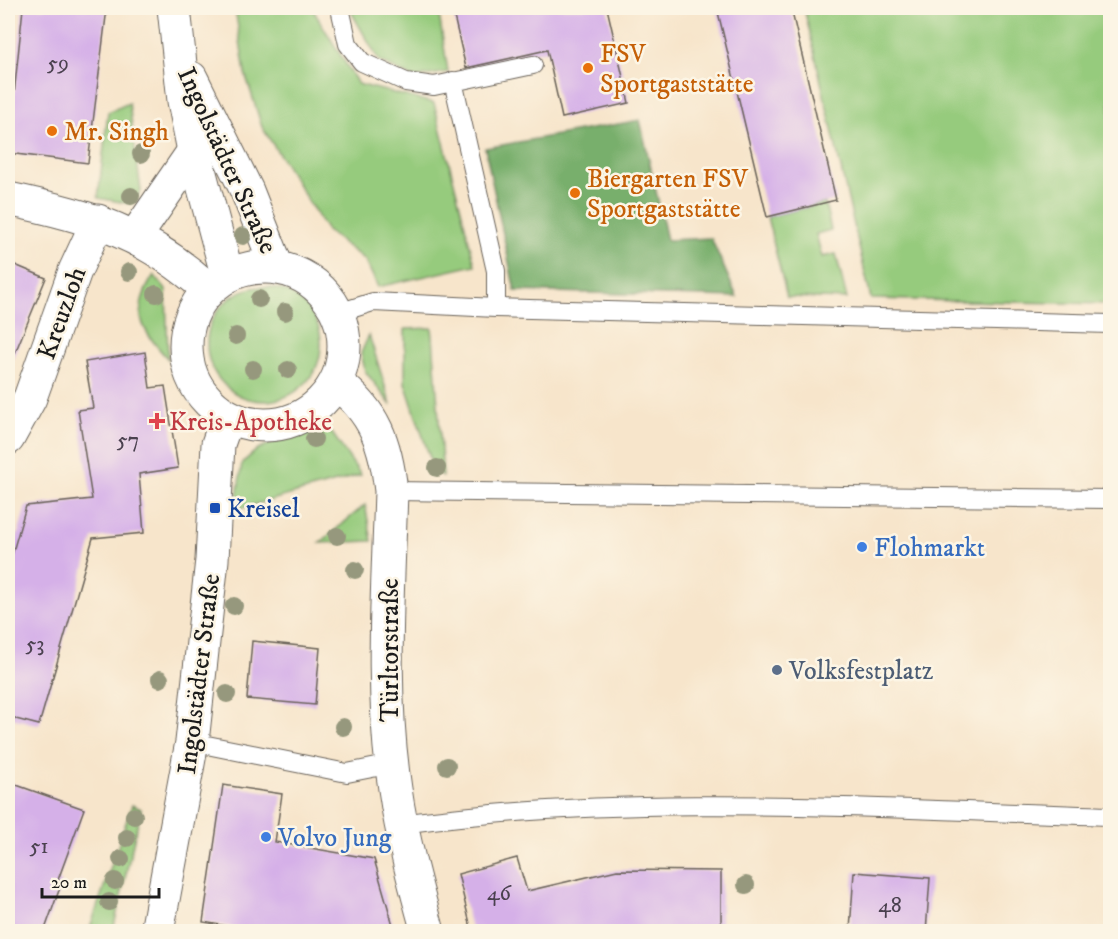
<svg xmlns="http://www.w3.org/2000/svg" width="1118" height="939" font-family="'IM FELL DW Pica',serif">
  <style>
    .green { fill: #96cb7d; stroke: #59744c; stroke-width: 1.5 }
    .forest { fill: #78af6c; stroke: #4a6644; stroke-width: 1.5 }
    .building { fill: #d5b0e8 }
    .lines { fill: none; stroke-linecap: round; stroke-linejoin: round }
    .service-casing { stroke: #696259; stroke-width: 20 }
    .minor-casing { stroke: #696259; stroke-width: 35 }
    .tertiary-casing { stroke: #696259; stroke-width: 35 }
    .service { stroke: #fff; stroke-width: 18 }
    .minor { stroke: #fff; stroke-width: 33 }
    .tertiary { stroke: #fff; stroke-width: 33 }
    .tree { fill: #96987d }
    .food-dot { fill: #e8710a; stroke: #fcf5e5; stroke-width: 2 }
    .health-dot { fill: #e0444e; stroke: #fcf5e5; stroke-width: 2 }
    .transit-dot { fill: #1a4fb4; stroke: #fcf5e5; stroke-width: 2 }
    .shop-dot { fill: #3f7fe0; stroke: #fcf5e5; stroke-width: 2 }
    .service-dot { fill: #5c6f8a; stroke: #fcf5e5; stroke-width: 2 }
    .labels { text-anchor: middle; stroke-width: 5; stroke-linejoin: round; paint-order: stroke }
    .number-label { font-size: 22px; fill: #4a414f }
    .food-label { font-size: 26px; fill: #c56008; stroke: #fcf5e5; text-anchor: start }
    .street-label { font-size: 26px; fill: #1c1c1c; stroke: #fcf5e5 }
    .health-label { font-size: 26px; fill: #be3a42; stroke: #fcf5e5; text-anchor: start }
    .transit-label { font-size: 26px; fill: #164399; stroke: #fcf5e5; text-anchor: start }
    .shop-label { font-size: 26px; fill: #366cbe; stroke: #fcf5e5; text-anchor: start }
    .service-label { font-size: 26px; fill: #4e5e75; stroke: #fcf5e5; text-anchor: start }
  </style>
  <rect width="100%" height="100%" fill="#fcf5e5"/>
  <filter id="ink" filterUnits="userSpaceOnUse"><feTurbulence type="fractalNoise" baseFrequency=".0167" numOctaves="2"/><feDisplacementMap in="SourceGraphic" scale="12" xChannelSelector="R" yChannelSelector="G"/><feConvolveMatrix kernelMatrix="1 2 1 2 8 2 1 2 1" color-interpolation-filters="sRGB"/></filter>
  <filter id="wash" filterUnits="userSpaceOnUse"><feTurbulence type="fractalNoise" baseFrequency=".008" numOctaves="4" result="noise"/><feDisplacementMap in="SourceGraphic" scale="24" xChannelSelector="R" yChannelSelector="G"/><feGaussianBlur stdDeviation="1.35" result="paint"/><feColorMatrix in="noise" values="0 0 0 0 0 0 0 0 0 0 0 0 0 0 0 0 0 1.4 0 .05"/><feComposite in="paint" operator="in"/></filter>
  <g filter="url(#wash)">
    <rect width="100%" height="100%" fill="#f7e5cb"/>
    <!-- green -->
    <path class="green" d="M235,8H312L358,84L434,103L475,265L378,287L365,260L327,231L262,127L245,73Z
      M349,8H438L448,72L413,78L379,61Z
      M804,8H1110V304L871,299Z
      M129,103L141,191L131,204L98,198L108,112Z
      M825,203L831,230L816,234L822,257L836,254L847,299L787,297L767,217Z
      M154,275L166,290L168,359C140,328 130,312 154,275Z
      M207 344a57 57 0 1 1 114 0a57 57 0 1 1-114 0Z
      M432,328L433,337L443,476L434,470L405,383V329Z
      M369,335L391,405L365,371L361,353Z
      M317,424L332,433L361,475L235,510L242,463L258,449Z
      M365,505L372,541L320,543Z
      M132,805L141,809L114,926L113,931L90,928Z"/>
    <!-- forest -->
    <path class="forest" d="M640,120L667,240L711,238L737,297L515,291L485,148Z"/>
    <g id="blocks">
      <!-- building -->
      <path class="building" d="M23,8H107L88,163L8,153Z
        M452,8H607L629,103L562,118L547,50L466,68Z
        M717,8H791L836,200L767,217Z
        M8,262L46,278L8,370Z
        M145,352L150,388L165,386L178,468L139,474L144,533L93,538L39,725L8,717V569L26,506L92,499L78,410L93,408L85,362Z
        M252,641L320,648L315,705L247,699Z
        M8,782L84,809L58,880L62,882L44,932H8Z
        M223,785L282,794L275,842L374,859L395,932H262L203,922Z
        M517,858L527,891L617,870L721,871V932H472L458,874Z
        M854,872L930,878L926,932L850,930Z"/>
    </g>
  </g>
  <g filter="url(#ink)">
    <use href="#blocks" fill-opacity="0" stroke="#696259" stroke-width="1.5"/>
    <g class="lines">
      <!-- service casing -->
      <g class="service-casing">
        <path id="service" d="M340,8L348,44L362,62L406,82L434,86L533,65
          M453,81L496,271V308
          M338,313L373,302L496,308L1110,324
          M391,491L1110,499
          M192,742L347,773L392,764
          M401,824C636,792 874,809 1110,816"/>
      </g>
      <!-- minor casing -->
      <g class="minor-casing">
        <path id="minor" d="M8,199C90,216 145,232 208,289
          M135,237L194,151
          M8,438L30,398L75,271L98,221"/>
      </g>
      <!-- tertiary casing -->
      <g class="tertiary-casing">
        <path id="tertiary" d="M174,8L184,101L194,151L227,274
          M191,78L247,191L277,267
          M186 346a79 79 0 1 1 158 0a79 79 0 1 1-158 0Z
          M336,383C375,411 386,445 391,491C388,590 380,690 395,789C402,837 415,885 428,932
          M157,932L192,742L212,560L218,444L228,416"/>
      </g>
      <!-- service -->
      <use href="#service" class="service"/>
      <!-- minor -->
      <use href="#minor" class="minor"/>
      <!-- tertiary -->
      <use href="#tertiary" class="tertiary"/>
    </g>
    <!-- trees -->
    <g class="tree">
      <circle cx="141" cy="154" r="9"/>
      <circle cx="131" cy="196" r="9"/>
      <circle cx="243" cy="236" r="9"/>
      <circle cx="129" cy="272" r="9"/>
      <circle cx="156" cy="294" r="9"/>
      <circle cx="259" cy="299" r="9"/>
      <circle cx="285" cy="312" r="9"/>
      <circle cx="236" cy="336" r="9"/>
      <circle cx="253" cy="369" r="9"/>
      <circle cx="288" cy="370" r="9"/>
      <circle cx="314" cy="439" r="9"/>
      <circle cx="437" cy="468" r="9"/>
      <circle cx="337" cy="536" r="9"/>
      <circle cx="355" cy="570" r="9"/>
      <circle cx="234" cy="606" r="9"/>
      <circle cx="160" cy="679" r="9"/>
      <circle cx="227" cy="694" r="9"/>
      <circle cx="343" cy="727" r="9"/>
      <circle cx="447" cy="766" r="9"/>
      <circle cx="134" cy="816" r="9"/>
      <circle cx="127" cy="838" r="9"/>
      <circle cx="121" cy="859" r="9"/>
      <circle cx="115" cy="881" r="9"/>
      <circle cx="746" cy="885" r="9"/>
      <circle cx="109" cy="902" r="9"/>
    </g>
  </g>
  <!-- markers -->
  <g class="food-dot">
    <circle cx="588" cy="68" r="6"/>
    <circle cx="52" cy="131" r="6"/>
    <circle cx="575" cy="193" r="6"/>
  </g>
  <path class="health-dot" d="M154 412h6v6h6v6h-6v6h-6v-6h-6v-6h6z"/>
  <rect class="transit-dot" x="209" y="502" width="12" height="12" rx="3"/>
  <g class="shop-dot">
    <circle cx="862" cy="547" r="6"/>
    <circle cx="266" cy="837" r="6"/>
  </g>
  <circle class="service-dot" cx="777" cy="670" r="6"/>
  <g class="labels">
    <!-- number labels -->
    <g class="number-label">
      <text x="58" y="70">59</text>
      <text x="128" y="447">57</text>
      <text x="35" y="651">53</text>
      <text x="39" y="853">51</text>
      <text x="499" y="900">46</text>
      <text x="890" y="912">48</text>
    </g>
    <!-- food labels -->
    <g class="food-label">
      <text x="600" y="62">FSV<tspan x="600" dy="30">Sportgaststätte</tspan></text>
      <text x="64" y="140">Mr. Singh</text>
      <text x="587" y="187">Biergarten FSV<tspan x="587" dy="30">Sportgaststätte</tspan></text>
    </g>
    <!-- street labels -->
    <g class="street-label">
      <text transform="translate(228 160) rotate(65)" y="9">Ingolstädter Straße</text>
      <text transform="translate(61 313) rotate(-70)" y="9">Kreuzloh</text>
      <text transform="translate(389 650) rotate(-90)" y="9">Türltorstraße</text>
      <text transform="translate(198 674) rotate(-83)" y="9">Ingolstädter Straße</text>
    </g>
    <!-- health labels -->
    <g class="health-label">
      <text x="169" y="430">Kreis-Apotheke</text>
    </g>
    <!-- transit labels -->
    <g class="transit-label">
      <text x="227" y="517">Kreisel</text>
    </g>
    <!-- shop labels -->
    <g class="shop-label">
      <text x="874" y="556">Flohmarkt</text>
      <text x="278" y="846">Volvo Jung</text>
    </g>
    <!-- service labels -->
    <g class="service-label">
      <text x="789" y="679">Volksfestplatz</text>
    </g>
  </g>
  <!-- margin -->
  <rect width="1118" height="939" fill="none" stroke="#fcf5e5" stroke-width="30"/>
  <!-- scale -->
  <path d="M42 888v9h117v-9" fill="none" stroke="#1c1c1c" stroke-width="3"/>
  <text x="51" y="888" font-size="18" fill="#1c1c1c" stroke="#fcf5e5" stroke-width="4.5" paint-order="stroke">20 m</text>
</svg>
